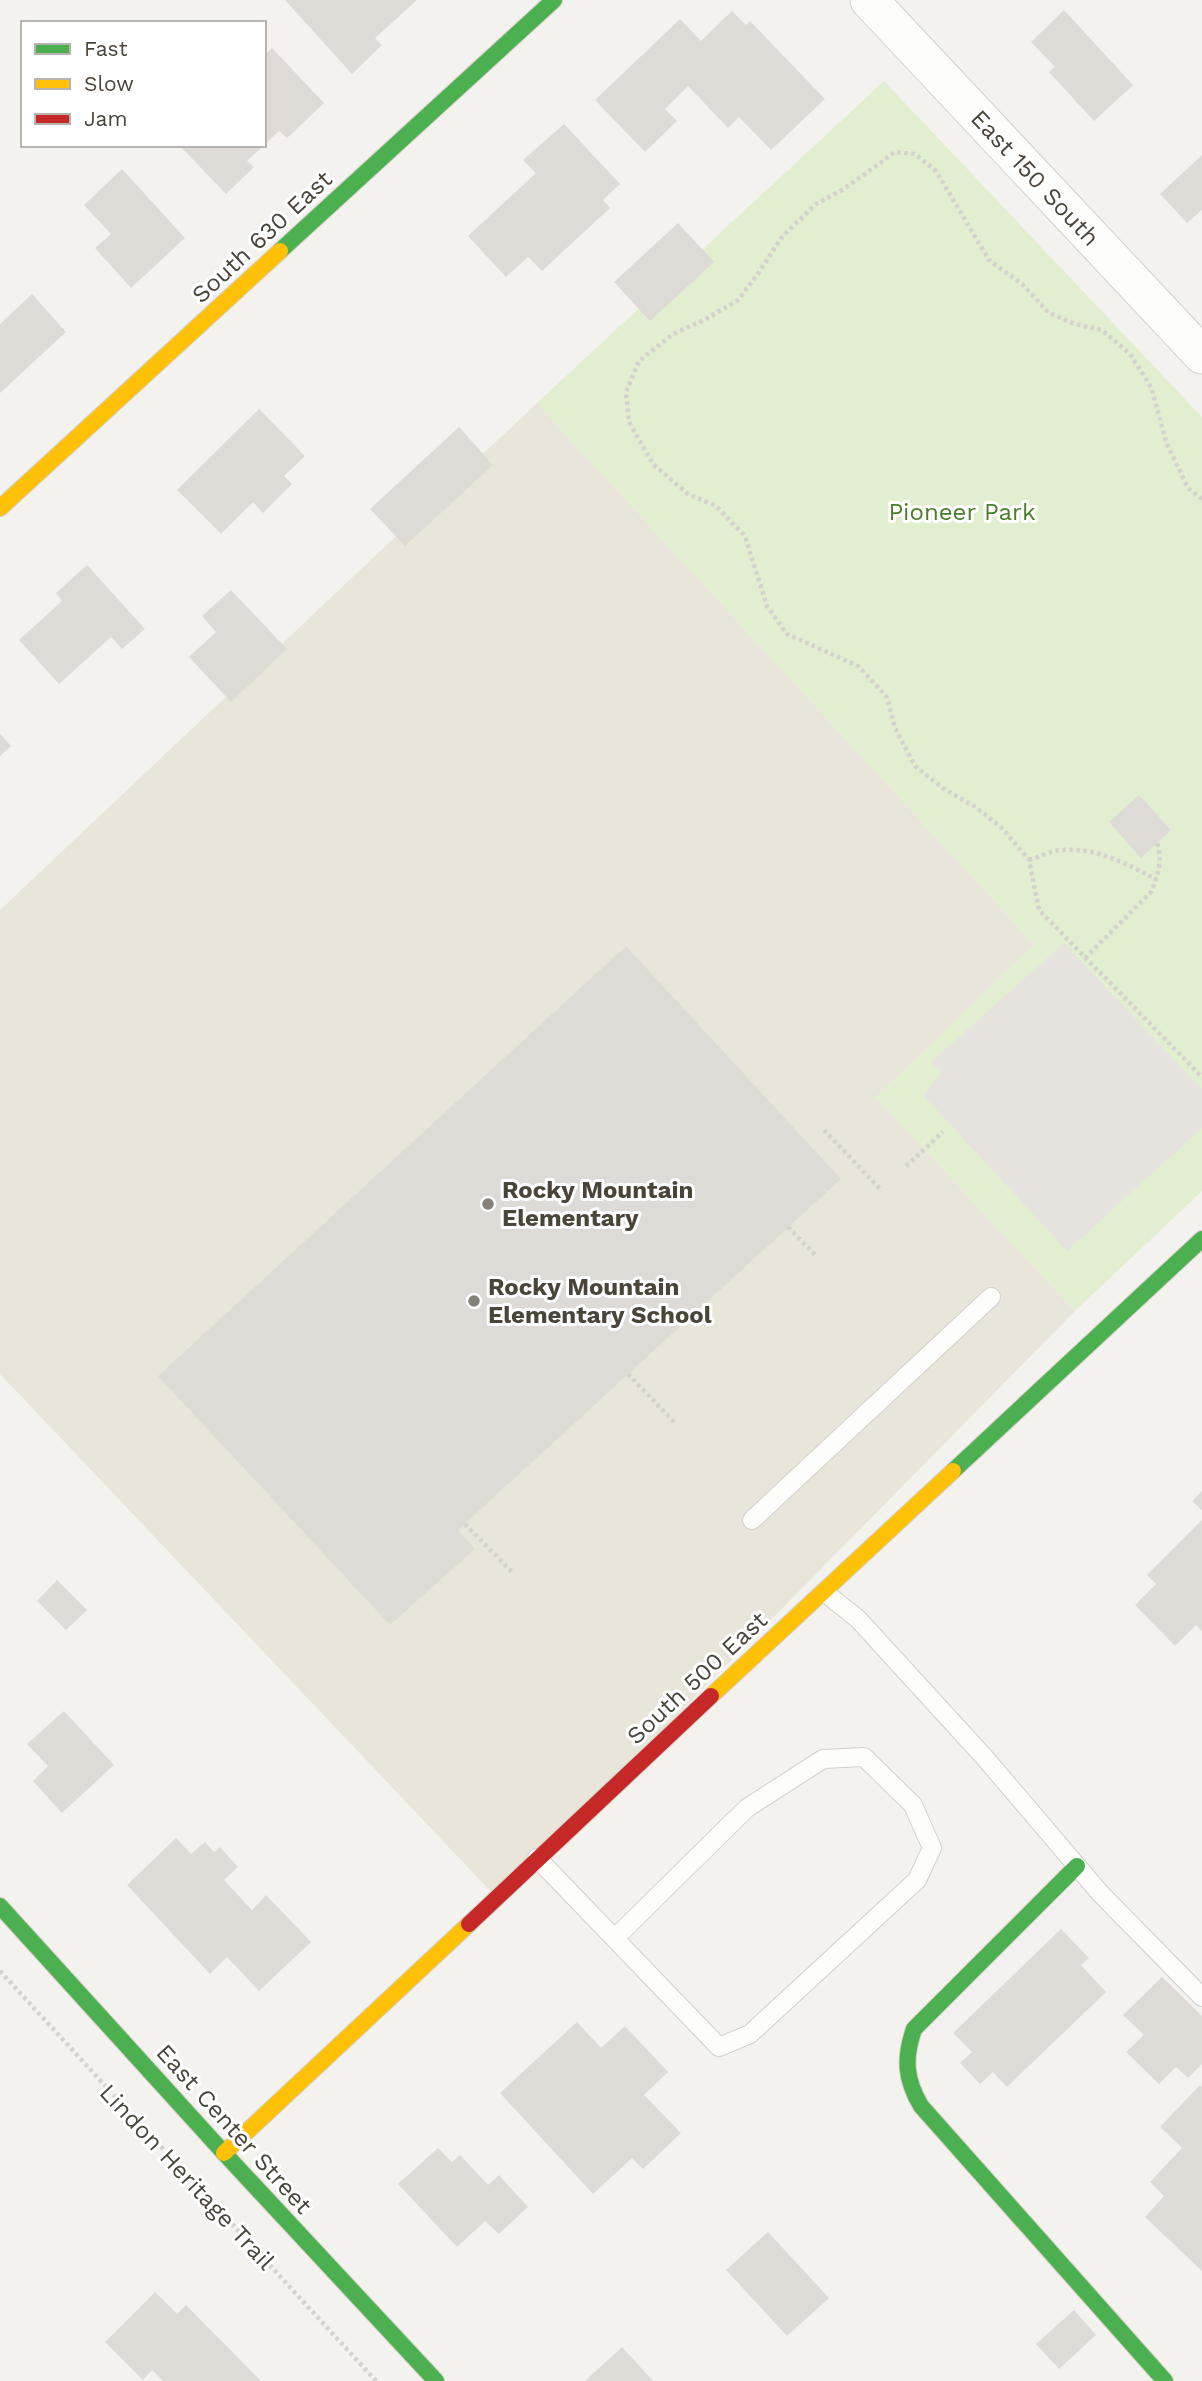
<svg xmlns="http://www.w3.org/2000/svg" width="1202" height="2381" font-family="'Work Sans',sans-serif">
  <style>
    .education { fill: #eae5da }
    .green { fill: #e1eecf }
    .parking { fill: #e6e3df }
    .building { fill: #dedbd6 }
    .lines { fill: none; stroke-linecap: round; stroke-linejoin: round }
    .lane-casing { stroke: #d2d0cb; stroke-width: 20 }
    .street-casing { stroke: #d2d0cb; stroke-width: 39 }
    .fast-casing { stroke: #d3cfc5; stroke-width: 18 }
    .slow-casing { stroke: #d3cfc5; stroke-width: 18 }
    .jam-casing { stroke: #d3cfc5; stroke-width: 18 }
    .path { stroke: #d3d2cc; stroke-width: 4.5; stroke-dasharray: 3.5 3.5; stroke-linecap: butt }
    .lane { stroke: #fdfdfc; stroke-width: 18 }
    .street { stroke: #fdfdfc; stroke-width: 37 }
    .fast { stroke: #4caf50; stroke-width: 16 }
    .slow { stroke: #ffc107; stroke-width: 16 }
    .jam { stroke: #c62828; stroke-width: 16 }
    .poi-dot { fill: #868178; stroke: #fff; stroke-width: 2.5 }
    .labels { text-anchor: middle; stroke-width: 6; stroke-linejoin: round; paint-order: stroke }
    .street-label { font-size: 24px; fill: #4b4439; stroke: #fff }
    .park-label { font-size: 24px; fill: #4a7f2a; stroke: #fff }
    .poi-label { font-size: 24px; font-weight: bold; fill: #4b4439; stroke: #fff; text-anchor: start }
  </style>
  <rect width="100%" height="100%" fill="#f4f2ee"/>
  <!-- education -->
  <path class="education" d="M537,403L1035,945L876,1097L1075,1311L497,1898L0,1374V910Z"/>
  <!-- green -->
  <path class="green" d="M884,81L1202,417V1191L1075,1311L876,1097L1035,945L537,403Z"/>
  <!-- parking -->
  <path class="parking" d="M1064,943L1202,1089V1128L1067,1251L924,1096L941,1073L931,1062Z"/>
  <!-- building -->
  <path class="building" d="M285,0H417L375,38L382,45L352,74Z
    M1064,10L1133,85L1094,121L1049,72L1055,67L1031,42Z
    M732,11L746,25L750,21L825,99L771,150L739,117L728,128L688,86L665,109L677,121L645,152L595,100L680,19L701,41Z
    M272,48L324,103L287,138L279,131L264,145V55Z
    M564,124L620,184L603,200L610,208L542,271L528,257L506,277L468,236L536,173L523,160Z
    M179,145H264L247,161L254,167L226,194Z
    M1202,155V210L1187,223L1160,194Z
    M122,169L185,238L131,288L95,248L111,234L84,205Z
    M678,223L714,262L650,321L614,282Z
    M32,294L66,332L0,393V324Z
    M259,409L305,456L284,476L292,484L263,513L253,502L221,534L177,490Z
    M459,427L493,465L405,546L370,509Z
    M87,565L145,629L122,649L111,637L59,684L19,640L62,601L56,593Z
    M231,590L287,649L231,702L189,657L216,632L202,616Z
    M0,734L11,746L0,756Z
    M1139,795L1171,830L1141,858L1109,822Z
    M626,946L841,1179L458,1530L475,1549L390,1625L158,1376Z
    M1202,1491V1510L1192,1501Z
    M1202,1520V1631L1196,1625L1175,1646L1135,1605L1156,1584L1147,1575Z
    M57,1580L87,1610L66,1630L37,1601Z
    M64,1711L114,1765L62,1813L33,1781L48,1766L27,1744Z
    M176,1838L191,1854L205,1842L214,1852L220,1847L238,1867L224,1880L252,1910L266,1895L311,1942L259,1991L227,1957L210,1974L127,1885Z
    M1061,1929L1089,1958L1081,1965L1106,1992L1007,2087L993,2072L980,2084L960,2063L972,2052L953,2033Z
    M1162,1977L1202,2016V2064L1188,2078L1176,2067L1159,2084L1126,2052L1144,2035L1123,2015Z
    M577,2022L601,2048L625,2026L668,2072L644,2095L681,2133L643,2169L632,2158L593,2194L500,2093Z
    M1200,2085L1202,2087V2271L1145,2217L1164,2196L1150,2182L1182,2148L1160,2127Z
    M438,2148L452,2162L460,2155L488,2185L499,2175L528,2207L499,2234L485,2221L457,2247L398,2184Z
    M768,2232L829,2298L787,2336L726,2270Z
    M155,2292L177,2314L186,2305L261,2381H163L152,2370L143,2380L105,2342Z
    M1074,2310L1096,2335L1059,2369L1036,2344Z
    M622,2347L653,2381H585Z"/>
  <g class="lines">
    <!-- lane casing -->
    <g class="lane-casing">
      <path id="lane" d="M752,1520L991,1297
        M824,1592L858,1619L985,1758L1100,1893L1202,1997
        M537,1858L719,2047L750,2034L917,1880L932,1848L913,1805L864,1757L823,1759L747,1808L615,1938"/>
    </g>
    <!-- street casing -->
    <g class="street-casing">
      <path id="street" d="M869,0L1202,355"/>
    </g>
    <!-- fast casing -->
    <g class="fast-casing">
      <path id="fast" d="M280,251L554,0
        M953,1471L1202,1239
        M1077,1866L914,2029C904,2058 905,2079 921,2106L1165,2381
        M0,1906L224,2153L436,2381"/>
    </g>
    <!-- slow casing -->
    <g class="slow-casing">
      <path id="slow" d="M0,508L280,251
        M711,1696L953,1471
        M224,2153L469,1924"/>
    </g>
    <!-- jam casing -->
    <g class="jam-casing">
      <path id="jam" d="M469,1924L711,1696"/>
    </g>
    <!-- path -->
    <path class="path" d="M1202,499L1188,488L1167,444L1151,387L1130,354L1102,330L1075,324L1049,313L1022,284L989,260L936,171L915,154L895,152L844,189L816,204L781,238L760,271L738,300L704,320L673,334L639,361L626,392L629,422L653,464L688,494L716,506L745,536L767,606L787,634L858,666L887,697L895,728L915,766L944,789L974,806L1003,829L1029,860L1039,910L1202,1077
      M1029,860C1039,857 1051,851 1061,850C1097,847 1126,864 1156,879
      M1085,958L1151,892C1158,876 1163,859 1157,843
      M824,1130L881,1190
      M906,1166L943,1132
      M788,1227L816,1256
      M628,1374L675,1423
      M465,1524L513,1573
      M0,1971L376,2381"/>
    <!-- lane -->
    <use href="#lane" class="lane"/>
    <!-- street -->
    <use href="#street" class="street"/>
    <!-- fast -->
    <use href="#fast" class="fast"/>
    <!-- slow -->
    <use href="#slow" class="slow"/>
    <!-- jam -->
    <use href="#jam" class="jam"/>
  </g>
  <!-- markers -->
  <g class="poi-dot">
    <circle cx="488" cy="1204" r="7"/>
    <circle cx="474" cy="1301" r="7"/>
  </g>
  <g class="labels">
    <!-- street labels -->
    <g class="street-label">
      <text transform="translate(1035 178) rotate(47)" y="8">East 150 South</text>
      <text transform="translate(262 237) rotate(-43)" y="8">South 630 East</text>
      <text transform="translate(697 1678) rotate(-43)" y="8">South 500 East</text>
      <text transform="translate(234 2129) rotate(48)" y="8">East Center Street</text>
      <text transform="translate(187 2177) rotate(47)" y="8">Lindon Heritage Trail</text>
    </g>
    <!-- park labels -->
    <g class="park-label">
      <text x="962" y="520">Pioneer Park</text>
    </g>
    <!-- poi labels -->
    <g class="poi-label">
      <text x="502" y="1198">Rocky Mountain<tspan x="502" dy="28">Elementary</tspan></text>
      <text x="488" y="1295">Rocky Mountain<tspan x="488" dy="28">Elementary School</tspan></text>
    </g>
  </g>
  <!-- legend -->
  <rect x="21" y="21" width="245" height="126" fill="#ffffff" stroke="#b7b4b0" stroke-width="2"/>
  <rect x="35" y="44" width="35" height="10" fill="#4caf50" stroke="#b7b4b0" stroke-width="2"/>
  <text x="84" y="56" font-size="21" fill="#4b4439">Fast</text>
  <rect x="35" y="79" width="35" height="10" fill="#ffc107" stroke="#b7b4b0" stroke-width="2"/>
  <text x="84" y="91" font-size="21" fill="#4b4439">Slow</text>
  <rect x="35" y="114" width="35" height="10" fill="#c62828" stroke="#b7b4b0" stroke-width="2"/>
  <text x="84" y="126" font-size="21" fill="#4b4439">Jam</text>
</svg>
